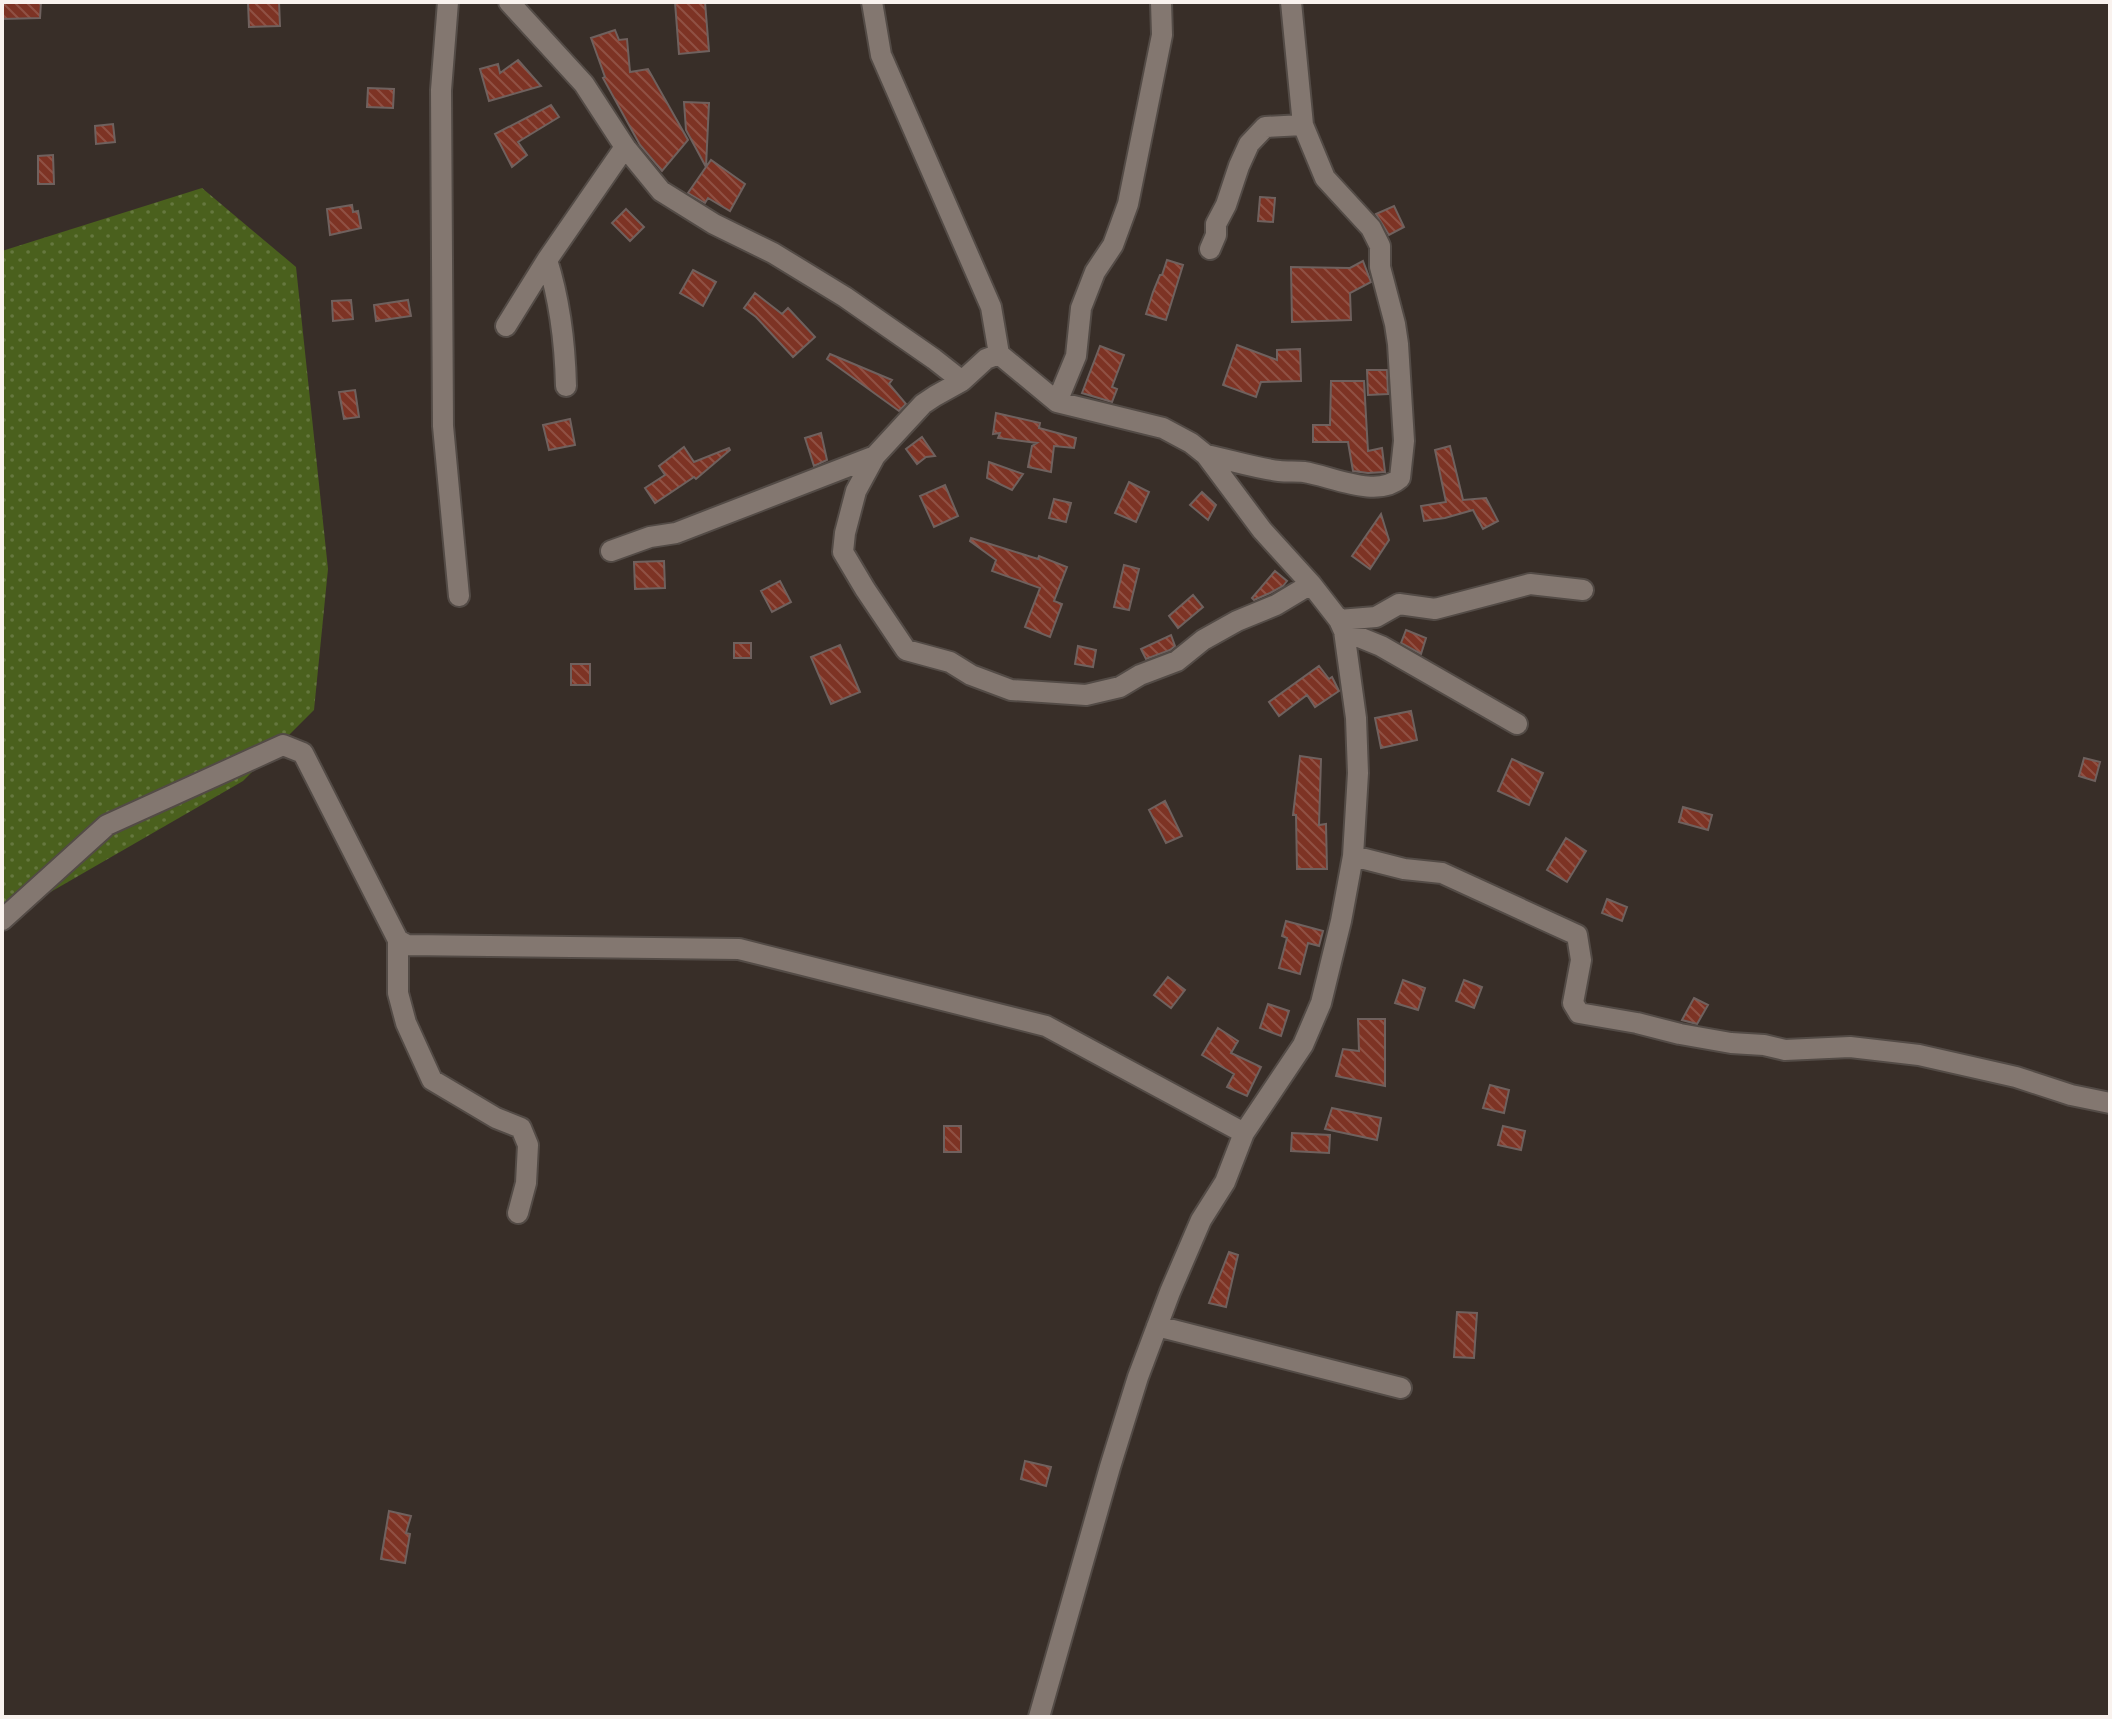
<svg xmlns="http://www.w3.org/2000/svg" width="2112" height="1719" font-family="'IBM Plex Sans',sans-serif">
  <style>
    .grass { fill: url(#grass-dots) }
    .building { fill: url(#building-back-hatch); stroke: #6f615e; stroke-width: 2 }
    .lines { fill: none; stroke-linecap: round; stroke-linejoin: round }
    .minor-casing { stroke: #534b46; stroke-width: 24 }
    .minor { stroke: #837770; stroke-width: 20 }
  </style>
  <defs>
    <pattern id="grass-dots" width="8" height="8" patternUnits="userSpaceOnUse" patternTransform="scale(2)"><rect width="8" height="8" fill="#4a601d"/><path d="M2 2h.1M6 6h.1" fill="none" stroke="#65773e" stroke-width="1.8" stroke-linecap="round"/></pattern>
    <pattern id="building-back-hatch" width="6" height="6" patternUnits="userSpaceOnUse" patternTransform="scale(2)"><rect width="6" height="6" fill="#7d3324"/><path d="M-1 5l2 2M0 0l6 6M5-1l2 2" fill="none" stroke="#905144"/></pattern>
  </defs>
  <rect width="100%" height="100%" fill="#382e28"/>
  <!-- grass -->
  <path class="grass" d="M202,188L296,267L328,569L314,710L243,781L2,920V251Z"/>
  <!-- building -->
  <path class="building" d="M2,2H41L40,18L2,19Z
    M248,2H279L280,26L249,27Z
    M675,2H705L709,51L679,54Z
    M615,30L619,40L627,39L630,72L648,69L688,140L662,171L640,145L603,78L605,77L591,38Z
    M518,60L541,86L489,101L480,69L498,64L500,73Z
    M368,88L394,89L393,108L367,107Z
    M684,102L709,103L706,167L711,160L745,184L730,211L708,198L705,203L688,193L706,167L686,130Z
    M551,105L559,117L518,142L527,155L512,167L495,134Z
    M113,124L115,142L96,144L95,126Z
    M53,155L54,184H38V156Z
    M1260,197L1275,198L1273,222L1258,221Z
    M352,205L353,212L358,211L361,228L330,235L327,209Z
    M1394,206L1404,227L1389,235L1376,214Z
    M626,209L644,227L630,241L612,223Z
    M1167,260L1183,265L1166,320L1146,314L1153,292L1160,275H1162Z
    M1363,261L1371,282L1350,293L1351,320L1292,322L1291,267L1350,268Z
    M693,270L716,282L703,306L680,293Z
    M755,293L782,314L788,308L815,337L793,357L756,317L744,308Z
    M351,300L353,319L333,321L332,301Z
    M408,300L411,316L376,321L374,305Z
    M1237,345L1277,360V350L1300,349L1301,381L1261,382L1256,397L1223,385Z
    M1100,346L1124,355L1112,387L1117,389L1112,402L1082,393Z
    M830,354L892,380L889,384L906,404L899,411L827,359Z
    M1367,370H1387L1388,394L1368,395Z
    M1331,381H1364L1368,451L1382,448L1385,472L1368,473L1353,471L1348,442H1313V425H1330Z
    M355,390L359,417L344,419L339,392Z
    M996,413L1040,423L1039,428L1076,438L1074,448L1054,446L1051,472L1028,467L1032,446L1037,443L998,438L1000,433L993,434Z
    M570,419L575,445L549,450L543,425Z
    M821,433L827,460L814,466L805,438Z
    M922,437L935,456L926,457L917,464L906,449Z
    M1450,446L1463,500L1486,498L1498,521L1483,529L1473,510L1445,518L1424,521L1421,506L1446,502L1435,450Z
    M684,447L694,462L729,448L730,450L696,479L694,477L655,503L645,488L665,475L659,466Z
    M989,462L1023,474L1012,490L987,478Z
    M1129,482L1149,492L1136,522L1115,513Z
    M945,485L958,516L934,527L920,496Z
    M1202,492L1216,505L1208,520L1190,505Z
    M1054,499L1071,503L1066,522L1049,518Z
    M1381,514L1389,540L1370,569L1352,556Z
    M971,538L1038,559L1039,556L1067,567L1054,601L1062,604L1050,637L1025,627L1040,588L992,571L996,560L970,541Z
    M664,561L665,588L635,589L634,562Z
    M1124,565L1139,569L1129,610L1114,607Z
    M1275,571L1287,581L1283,586L1270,593L1254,600L1252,598Z
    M780,581L791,602L772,612L761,591Z
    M1193,595L1203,607L1178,628L1169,616Z
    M1406,630L1426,638L1421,654L1401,643Z
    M1171,635L1175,646L1170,650L1146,659L1141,649Z
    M734,643H751V658H734Z
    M840,645L860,692L831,704L811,657Z
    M1078,646L1096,650L1093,667L1075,664Z
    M571,664H590V685H571Z
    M1319,666L1329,679L1332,677L1339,691L1315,707L1307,695L1279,716L1269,702Z
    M1411,711L1417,740L1381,748L1375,718Z
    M1300,756L1321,759L1319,825L1326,824L1327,869H1297L1296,815H1293Z
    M2084,758L2100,762L2095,781L2079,776Z
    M1512,759L1543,773L1529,805L1498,791Z
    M1165,801L1182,836L1166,843L1149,810Z
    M1683,807L1712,815L1708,830L1679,822Z
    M1566,838L1586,851L1567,882L1547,870Z
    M1607,899L1627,907L1622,921L1602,913Z
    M1286,921L1323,931L1319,946L1308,943L1300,974L1279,968L1287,938L1282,936Z
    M1168,977L1185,990L1171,1008L1154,995Z
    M1403,980L1425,988L1418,1010L1395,1003Z
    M1464,980L1482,987L1474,1008L1456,1001Z
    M1694,998L1708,1005L1697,1024L1682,1020Z
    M1268,1004L1289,1011L1281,1036L1260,1028Z
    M1358,1019H1385V1086L1336,1076L1343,1049L1359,1051Z
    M1218,1028L1238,1041L1231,1053L1261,1067L1247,1096L1227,1087L1234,1074L1202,1055Z
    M1490,1085L1509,1090L1504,1113L1483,1108Z
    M1332,1108L1381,1118L1377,1140L1325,1129Z
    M944,1126H961V1152H944Z
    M1503,1126L1525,1131L1521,1150L1498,1145Z
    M1292,1133L1330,1135L1329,1153L1291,1151Z
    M1229,1252L1238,1255L1226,1307L1209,1303Z
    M1457,1312L1477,1313L1474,1358L1454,1357Z
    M1025,1461L1051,1467L1046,1486L1021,1479Z
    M389,1511L411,1516L406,1533L410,1534L405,1563L381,1559Z"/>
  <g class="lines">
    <!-- minor casing -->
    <g class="minor-casing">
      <path id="minor" d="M448,2L441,90L443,426L459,596
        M509,2L584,84L625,147L661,191L714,224L773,253L845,297L934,359L962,381L986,359L999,354
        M872,2L881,55L991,307L999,354L1057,402L1163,428L1191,443L1206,455L1262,530L1311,584L1339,620L1344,631L1356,718L1358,773L1353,856L1341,921L1321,1003L1303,1045L1244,1133L1225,1182L1201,1220L1170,1292L1138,1377L1110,1467L1039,1717
        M1210,249L1216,235V224L1226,205L1239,166L1249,144L1265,127L1303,125
        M547,260C560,301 565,344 566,386
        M506,326L547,260L625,147
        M962,381L935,396L923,404L875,456L856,491L845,533L843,552L865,589L906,650L950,662L971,675L1011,690L1086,695L1120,687L1140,675L1177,661L1203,640L1237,621L1276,605L1311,584
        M1057,402L1076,356L1081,308L1095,272L1113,245L1128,204L1162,35L1161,2
        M1206,455C1230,460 1255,468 1279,471C1288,472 1296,471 1304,472C1331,476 1377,499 1400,478L1404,441L1398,344L1395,324L1380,267V246L1371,228L1325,178L1303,125L1291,2
        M611,551L650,537L676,533L875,456
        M1339,620L1376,617L1399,604L1435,609L1530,584L1583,590
        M1344,631L1381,646L1517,724
        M1353,856L1404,869L1442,873L1577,935L1581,960L1573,1003L1579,1013L1637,1023L1680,1034L1731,1043L1764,1045L1785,1050L1850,1047L1919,1055L2016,1077L2071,1095L2110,1103
        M2,920L107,825L283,745L303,753L398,940V993L406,1023L432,1080L496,1118L521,1128L528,1145L526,1183L518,1213
        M398,940L407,945L739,949L1046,1026L1244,1133
        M1157,1326L1401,1388"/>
    </g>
    <!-- minor -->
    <use href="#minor" class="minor"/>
  </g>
  <!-- border -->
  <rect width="2112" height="1719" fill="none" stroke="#f9f2ee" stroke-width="8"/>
</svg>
